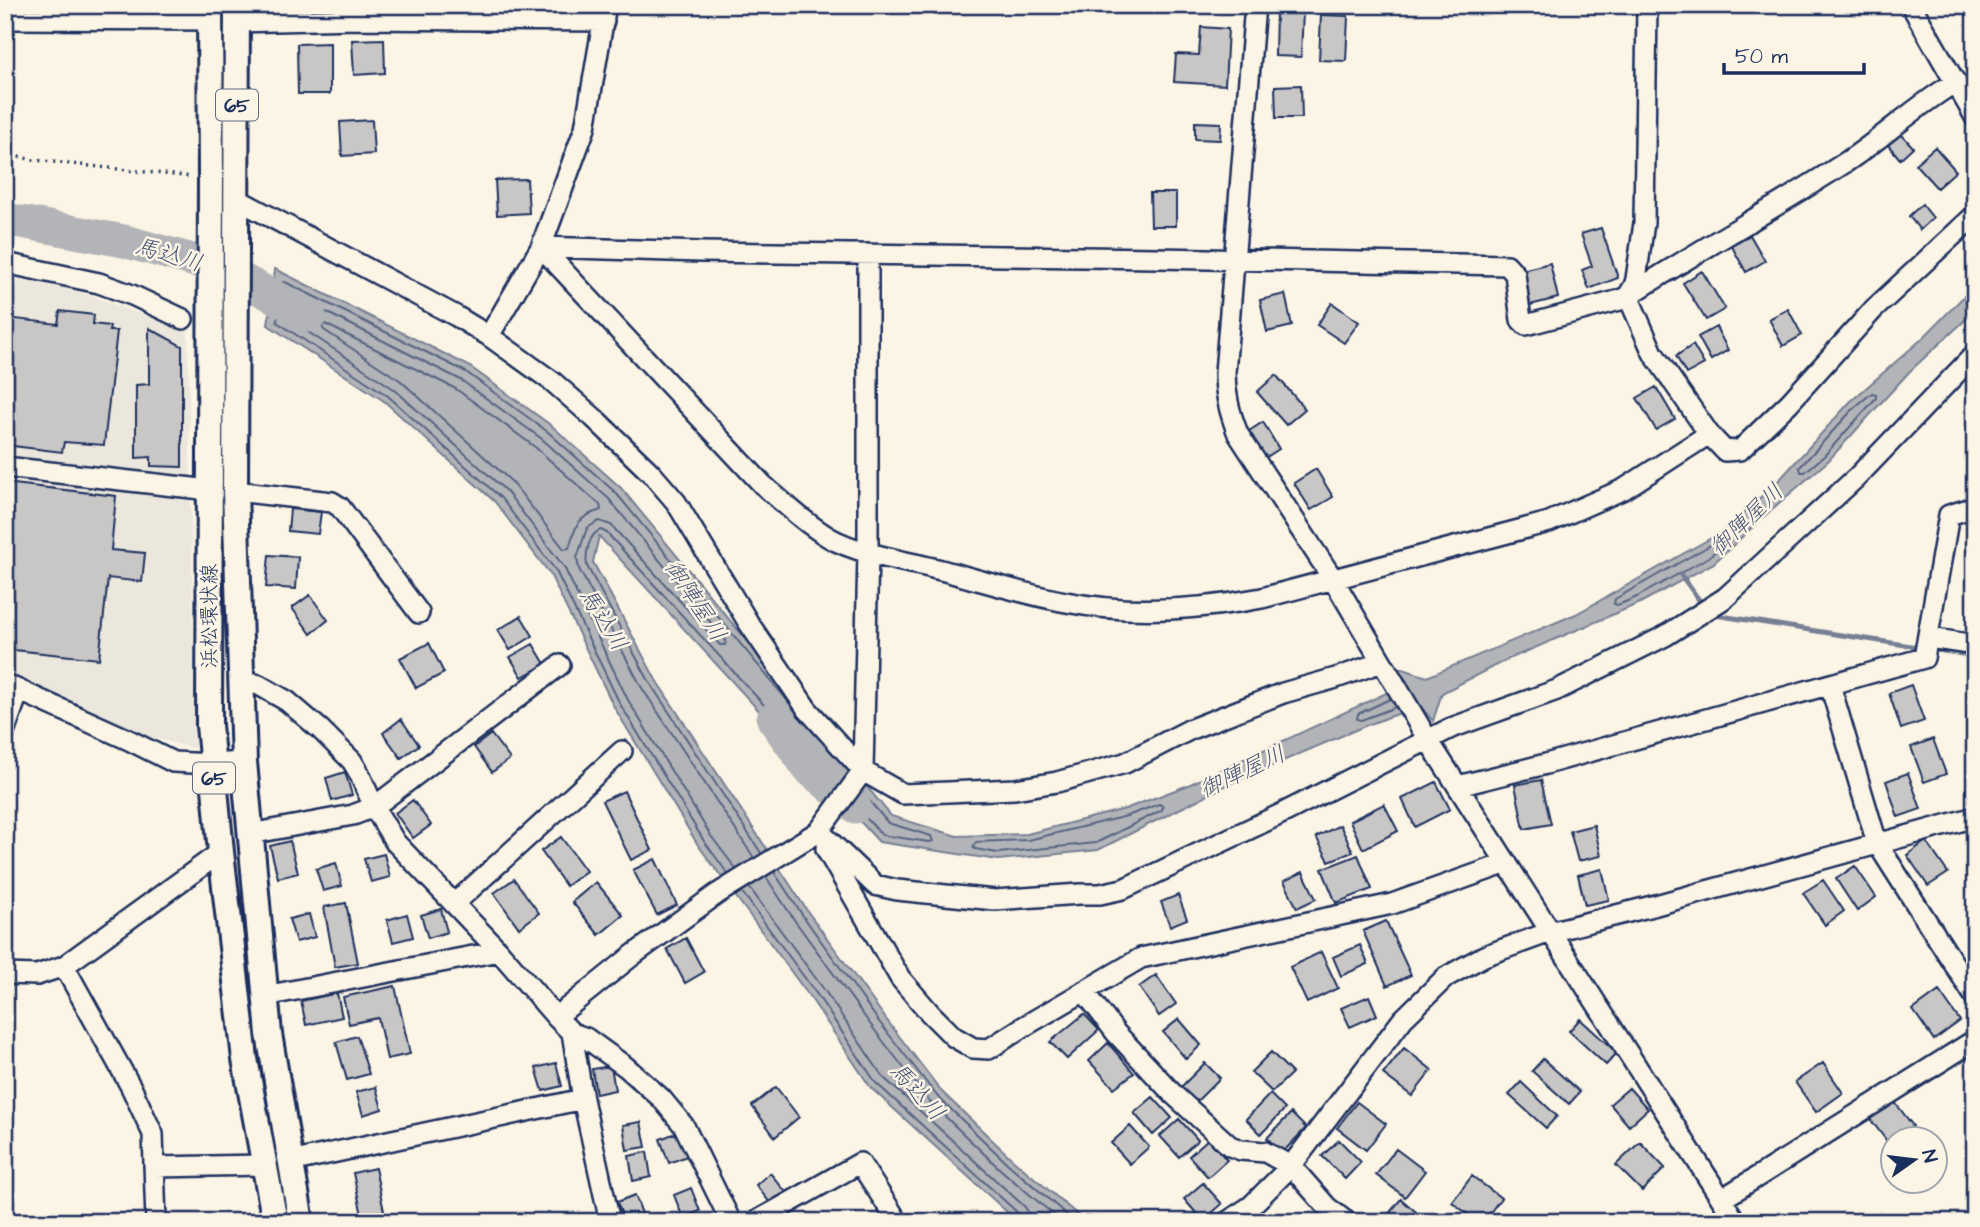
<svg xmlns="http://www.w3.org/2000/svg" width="1980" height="1227" font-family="'Architects Daughter','Klee One',sans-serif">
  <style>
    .built { fill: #ece7dc }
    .water { fill: #b2b4b8; stroke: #767f94; stroke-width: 2 }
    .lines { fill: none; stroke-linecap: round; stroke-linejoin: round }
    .shore { stroke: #576482; stroke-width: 2 }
    .stream { stroke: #767f94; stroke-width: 5 }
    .river { stroke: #b2b4b8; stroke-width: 33 }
    .building { fill: #c8c7c6; stroke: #1b2f5e; stroke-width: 2 }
    .minor-casing { stroke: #1b2f5e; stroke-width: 24 }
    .major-casing { stroke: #1b2f5e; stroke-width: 30 }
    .path { stroke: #1b2f5e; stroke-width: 3.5; stroke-dasharray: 2 5; stroke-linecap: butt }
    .minor { stroke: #fcf5e5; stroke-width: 19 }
    .major { stroke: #fcf5e5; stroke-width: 24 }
    .labels { text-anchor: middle; stroke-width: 5; stroke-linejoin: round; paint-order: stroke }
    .shield { fill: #fcf5e5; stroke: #5e6a86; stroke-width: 2 }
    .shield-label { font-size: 19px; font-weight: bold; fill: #1b2f5e }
    .street-label { font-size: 21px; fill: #1b2f5e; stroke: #fcf5e5 }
    .water-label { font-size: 23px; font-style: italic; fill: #485779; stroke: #fcf5e5 }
  </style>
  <rect width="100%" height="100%" fill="#fcf5e5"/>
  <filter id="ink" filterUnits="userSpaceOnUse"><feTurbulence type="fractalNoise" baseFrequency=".0143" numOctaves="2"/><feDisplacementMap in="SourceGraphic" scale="14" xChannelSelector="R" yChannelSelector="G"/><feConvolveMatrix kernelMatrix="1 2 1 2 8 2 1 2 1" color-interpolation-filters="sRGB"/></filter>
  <g filter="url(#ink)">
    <!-- built -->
    <path class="built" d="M5,277L75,290L188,331L195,749L151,737L5,674Z"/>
    <!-- water -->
    <path class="water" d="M275,269L469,366L552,426L621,488L891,816L957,836L1027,834L1125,809L1186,786L1408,683L1397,667L1427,677L1576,614L1727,529L1782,477L1850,402L1923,338L1975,285V311L1910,371L1828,461L1771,510L1714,563L1640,603L1504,661L1442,693L1433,721L1420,706L1367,725L1229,784L1098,850L998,860L879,842L599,536L593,562L656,680L808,912L886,1019L942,1092L1011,1158L1086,1222H1018L871,1088L812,1000L698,845L614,707L550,574L495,502L384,401L268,325Z"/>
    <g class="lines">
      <!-- shore -->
      <path class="shore" d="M325,324L456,389L535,447L600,505L601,510C577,517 576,525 569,548L564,549L513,483L401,381L324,330L322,327Z
        M1872,393L1876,394V398L1824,456L1805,472H1801L1800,467L1855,407Z
        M1714,543L1718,544L1719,548L1709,557L1637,597L1618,605L1614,604L1615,599Z
        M1390,699L1358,714L1357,719L1361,720L1396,707
        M853,804L882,835L929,842L933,841L931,836L888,823L862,792
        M1159,804L1163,806L1162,810L1096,843L998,853L975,849L973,847L976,842L1028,840L1127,816Z
        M761,853L650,683L587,566C585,554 589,533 601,530L607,533L838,786
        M736,869L711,836L628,700L564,567L507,492L394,389L287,318L285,315L289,296L292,295L461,380L542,439L609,499L726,641L725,645H720L611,525L599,521L587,528L577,558L579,569L642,688L754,858
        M774,872L803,916L880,1023L937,1096L1007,1163L1075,1222
        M728,874L704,841L620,704L556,571L501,498L388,396L277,322L281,283L285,282L466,372L548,432L616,493L791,705
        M766,877L795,921L873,1028L930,1102L1001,1170L1062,1222
        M749,887L825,991L883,1077L1025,1207L1030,1215L1031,1222
        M742,892L818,996L876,1083L1019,1214L1022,1222"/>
      <!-- stream -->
      <path class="stream" d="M1681,575L1702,604
        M1715,615L1975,656"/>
      <!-- river -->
      <path class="river" d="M5,219L124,241L221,268L310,316
        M773,719L809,769L855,807"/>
    </g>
    <!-- building -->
    <path class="building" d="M455,5H491V11L455,13Z
      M1276,11H1303L1301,57L1275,56Z
      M1321,15L1348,16L1346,61L1319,60Z
      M1201,27L1228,29L1225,85L1174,82L1176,54L1199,55Z
      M384,39L385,73L354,75L352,40Z
      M330,43V94H298L297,44Z
      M1301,85L1302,118H1276L1275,86Z
      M372,120L374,154L342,156L340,122Z
      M1195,122L1221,123L1220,140L1195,139Z
      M1901,134L1913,147L1900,159L1888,145Z
      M1935,147L1956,171L1937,188L1915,164Z
      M527,179L529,213L497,215L495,180Z
      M1150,193H1176V226H1151Z
      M1922,204L1933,218L1920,230L1909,216Z
      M1601,228L1618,278L1589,289L1582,270L1592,266L1581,234Z
      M1750,235L1765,261L1746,272L1731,245Z
      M1550,263L1558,298L1530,305L1522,270Z
      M1702,271L1725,309L1706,320L1683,283Z
      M1285,294L1292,326L1267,332L1260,300Z
      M5,303L9,304L7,318L58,324L60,311L94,315L93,324L110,326L109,331H117L104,445L64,442L62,452L5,445Z
      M1332,303L1359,322L1344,343L1317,325Z
      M1788,309L1802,335L1783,346L1769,319Z
      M1716,327L1728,350L1711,360L1698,337Z
      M149,328L182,346V467L151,466V457L136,458V385L149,384Z
      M1693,345L1704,364L1686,374L1676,356Z
      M1276,375L1305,409L1286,425L1257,392Z
      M1656,387L1675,419L1656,430L1637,398Z
      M1263,422L1279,449L1265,458L1249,431Z
      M1316,469L1333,497L1311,510L1294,483Z
      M5,483L116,496L111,550L145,553L142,582L108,578L99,659L5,649Z
      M290,509L321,512L318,534L288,531Z
      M269,555L298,557L296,589L266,587Z
      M310,595L328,620L311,634L292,608Z
      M521,616L533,636L510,650L498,630Z
      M429,643L444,673L416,688L400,658Z
      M533,644L545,664L522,677L510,657Z
      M1911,685L1924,721L1901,729L1889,693Z
      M401,719L419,745L401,758L383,733Z
      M491,734L510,759L492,772L474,747Z
      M1933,739L1946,774L1924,782L1911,747Z
      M345,772L352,795L332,801L326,778Z
      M1908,773L1921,809L1898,817L1886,781Z
      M1541,780L1551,824L1524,829L1515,785Z
      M1436,782L1450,809L1415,827L1402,799Z
      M624,791L652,850L631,860L602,801Z
      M413,800L431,825L413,838L395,813Z
      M1384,804L1398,831L1363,849L1350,821Z
      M1340,825L1353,852L1329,861L1316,837Z
      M1594,825L1601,856L1578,861L1570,831Z
      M561,837L586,871L566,886L541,851Z
      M290,841L298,873L278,878L270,846Z
      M1926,841L1948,873L1928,886L1907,855Z
      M384,854L390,877L371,882L364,859Z
      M1358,855L1372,889L1336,903L1322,869Z
      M655,859L677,905L657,915L633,870Z
      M336,863L342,886L323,891L316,869Z
      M1855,866L1876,897L1857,911L1836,879Z
      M1602,869L1609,900L1585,905L1578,875Z
      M1303,872L1316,899L1297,908L1284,881Z
      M514,879L539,913L519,928L494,893Z
      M1823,880L1844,911L1825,925L1803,893Z
      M596,882L623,915L599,935L572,902Z
      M1178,895L1187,919L1170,926L1161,902Z
      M346,903L358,963L335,967L324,907Z
      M441,909L447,932L428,938L421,915Z
      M309,914L315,937L296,942L289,919Z
      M407,914L413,937L393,942L387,920Z
      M1386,921L1411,975L1387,986L1363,931Z
      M686,938L704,972L685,983L667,949Z
      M1360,945L1368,964L1341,976L1333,957Z
      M1321,952L1338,988L1307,1003L1290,967Z
      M1156,975L1176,1004L1159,1016L1139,987Z
      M395,986L410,1054L387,1059L378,1018L349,1024L343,997Z
      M1939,991L1960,1021L1934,1040L1913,1010Z
      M337,993L342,1017L306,1025L301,1001Z
      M1369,996L1377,1015L1350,1027L1341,1008Z
      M1084,1014L1099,1030L1067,1059L1050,1042Z
      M1179,1019L1201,1045L1186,1059L1163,1032Z
      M1580,1019L1617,1053L1606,1065L1569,1031Z
      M357,1036L369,1074L347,1080L336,1042Z
      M1108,1043L1134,1073L1114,1088L1089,1061Z
      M1404,1048L1432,1070L1412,1096L1383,1074Z
      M1271,1052L1292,1073L1272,1092L1251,1072Z
      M1543,1059L1580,1092L1569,1104L1532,1071Z
      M556,1063L562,1086L543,1091L536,1068Z
      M1205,1063L1220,1078L1195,1103L1180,1088Z
      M1823,1063L1843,1093L1816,1112L1795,1082Z
      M611,1066L615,1090L596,1094L592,1069Z
      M1521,1082L1557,1116L1546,1128L1509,1095Z
      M376,1087L382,1109L363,1115L356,1092Z
      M776,1087L799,1117L775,1137L752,1106Z
      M1629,1088L1648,1109L1629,1126L1610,1104Z
      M1270,1094L1285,1109L1261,1134L1246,1119Z
      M1153,1097L1172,1118L1153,1135L1134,1113Z
      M1894,1101L1913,1126L1896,1140H1892V1143L1890,1145L1870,1119Z
      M1357,1102L1386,1124L1366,1150L1337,1128Z
      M1291,1113L1306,1128L1282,1153L1267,1138Z
      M1179,1119L1198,1140L1179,1157L1160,1136Z
      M641,1122L646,1147L627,1150L623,1125Z
      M1130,1126L1149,1147L1130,1164L1111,1143Z
      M678,1132L687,1156L669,1163L660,1139Z
      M1208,1139L1227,1160L1208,1177L1189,1156Z
      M1339,1140L1361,1162L1345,1179L1322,1156Z
      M1640,1142L1665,1168L1642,1191L1616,1165Z
      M1396,1149L1425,1171L1405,1197L1376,1175Z
      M647,1152L651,1177L633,1181L629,1156Z
      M375,1168L385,1216L363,1220L353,1173Z
      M770,1173L786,1192L771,1204L756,1185Z
      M1472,1176L1501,1198L1483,1222H1478L1452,1202Z
      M1203,1183L1222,1204L1203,1221L1184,1199Z
      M691,1188L700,1211L683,1218L674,1195Z
      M635,1195L644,1219L636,1222H625L617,1202Z
      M1401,1199L1416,1212L1408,1222H1382Z
      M592,1214L594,1222H573L572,1219Z"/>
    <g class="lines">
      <!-- minor casing -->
      <g class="minor-casing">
        <path id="minor" d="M1255,5L1225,373C1225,396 1230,413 1238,434L1333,579L1428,740L1736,1222
          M1911,5L1975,117
          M5,19L210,20
          M237,22L356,19L604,21
          M237,199L456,316L489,336L553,382L594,418L651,473L676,502L748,622L807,709L863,771L903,794L1015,789L1057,782L1125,763L1191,729L1283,693L1336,678L1382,662
          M541,247L701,252L1157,258L1507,265L1515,274L1521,320L1526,325L1620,300L1628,296C1699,250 1772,210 1843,164C1882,139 1915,106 1956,82
          M541,247L763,485C785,504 805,523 830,538C859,554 905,561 937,569C980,580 1023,594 1066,602C1131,615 1198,610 1262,598L1549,522L1624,489L1709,434
          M5,263L99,283L132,295L183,319
          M1628,296L1653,353L1709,434L1725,451L1740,450L1789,403L1874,309L1975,215
          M1628,296L1634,286L1636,279L1644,223L1647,5
          M489,336L541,247L585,128L606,5
          M5,467L210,490
          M235,491L332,502L340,507L419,613
          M1929,638L1975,645
          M240,680L259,685L287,701L321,730L352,761L359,773L374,807L395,842L499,951L556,1017L572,1033L586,1038L626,1067L661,1098L684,1126L731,1222
          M5,684L127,739L173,762L212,764L244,762
          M1830,685L1877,843L1975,997
          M5,730L19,690
          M1458,786L1546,764L1924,658L1949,515L1975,507
          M819,831L875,885L897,890L995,900L1080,894H1100L1123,889L1283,813L1451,728L1557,690L1665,636L1725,598L1857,477L1975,354
          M250,834L353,815L374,807L560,665
          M826,849L900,978L930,1013L954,1037L973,1048L989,1049L1023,1027L1141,958L1392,904L1507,863
          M454,904L622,751
          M64,966L131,1087L153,1134L156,1222
          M5,974L37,975L64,966L221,852
          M1084,991L1116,1033L1174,1095L1230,1146L1241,1150L1265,1152L1291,1166L1327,1207L1347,1222
          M265,996L499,951
          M556,1017L633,955L717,894L819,831L863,771L868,552V254
          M572,1033L583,1099L610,1222
          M290,1162L583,1099
          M154,1167L264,1165
          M1722,1199L1975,1040
          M755,1222L860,1163L898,1222
          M1227,1222L1251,1206L1291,1166L1403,1019L1446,977L1484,956L1550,932L1656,905L1975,817"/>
      </g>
      <!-- major casing -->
      <g class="major-casing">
        <path id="major" d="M210,5L211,180L209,725L221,852L245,1059L275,1222
          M237,5L235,491L244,762L269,1034L301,1222"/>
      </g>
      <!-- path -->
      <path class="path" d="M5,154L34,160L192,177"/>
      <!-- minor -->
      <use href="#minor" class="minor"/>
      <!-- major -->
      <use href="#major" class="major"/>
    </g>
  </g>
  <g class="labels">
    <!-- shield labels -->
    <g class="shield">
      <rect x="216" y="89.5" width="42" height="31" rx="5"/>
      <rect x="193" y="762.5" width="42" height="31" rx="5"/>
    </g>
    <g class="shield-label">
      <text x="237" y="112">65</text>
      <text x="214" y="785">65</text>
    </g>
    <!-- street labels -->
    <g class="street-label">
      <text transform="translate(209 616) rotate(-90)" y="7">浜松環状線</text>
    </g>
    <!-- water labels -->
    <g class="water-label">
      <text transform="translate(169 254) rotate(16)" y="8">馬込川</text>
      <text transform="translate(1746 519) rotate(-44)" y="8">御陣屋川</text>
      <text transform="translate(696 600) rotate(57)" y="8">御陣屋川</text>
      <text transform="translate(604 619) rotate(58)" y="8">馬込川</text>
      <text transform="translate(1242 771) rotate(-25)" y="8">御陣屋川</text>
      <text transform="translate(918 1091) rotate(48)" y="8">馬込川</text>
    </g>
  </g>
  <!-- margin -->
  <rect width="1980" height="1227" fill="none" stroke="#fcf5e5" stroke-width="28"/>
  <rect x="14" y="14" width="1952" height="1199" fill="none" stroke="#1b2f5e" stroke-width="2.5" filter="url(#ink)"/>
  <!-- north arrow -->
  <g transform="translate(1914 1160) rotate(76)"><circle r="33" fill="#fcf5e5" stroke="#a2a6af" stroke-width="2"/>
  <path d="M0-5L12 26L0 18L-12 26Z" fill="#1b2f5e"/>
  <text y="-10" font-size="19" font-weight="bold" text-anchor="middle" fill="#1b2f5e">N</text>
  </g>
  <!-- scale -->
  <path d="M1724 63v10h140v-10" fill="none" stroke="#1b2f5e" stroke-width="3.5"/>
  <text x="1735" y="63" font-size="21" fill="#1b2f5e" stroke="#fcf5e5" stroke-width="5" paint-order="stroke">50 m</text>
</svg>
